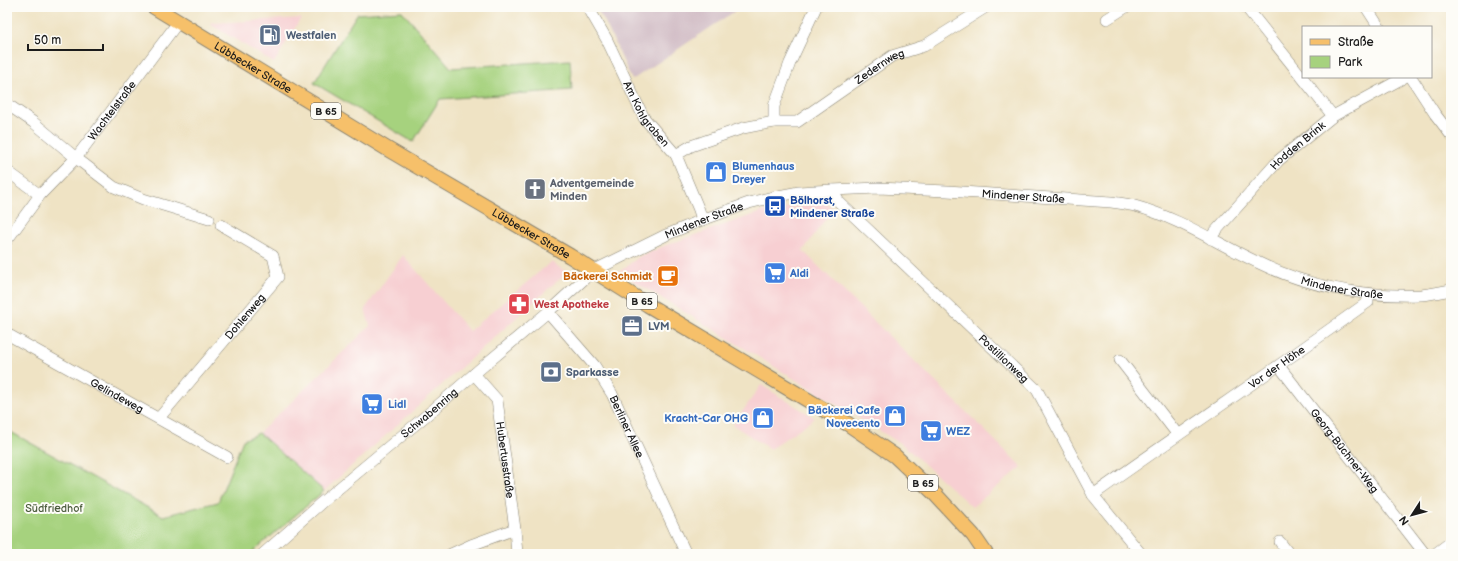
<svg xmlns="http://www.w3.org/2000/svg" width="1458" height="561" font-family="'Balsamiq Sans',sans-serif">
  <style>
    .built { fill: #f7cfd2 }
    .industrial { fill: #d2bdc6 }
    .green { fill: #a6d27e; stroke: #61774d }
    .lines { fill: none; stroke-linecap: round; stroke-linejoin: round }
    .minor-casing { stroke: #868070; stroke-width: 12 }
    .major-casing { stroke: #868070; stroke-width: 16 }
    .minor { stroke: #fff; stroke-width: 11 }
    .major { stroke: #f6c06b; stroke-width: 14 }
    .labels { text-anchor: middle; stroke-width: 4; stroke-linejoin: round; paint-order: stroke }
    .shield { fill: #fdfcf7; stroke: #605f5e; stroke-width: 1 }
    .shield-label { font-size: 10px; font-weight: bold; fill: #1c1c1c }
    .service-label { font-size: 11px; font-weight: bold; fill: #4e5e75; stroke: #fdfcf7; text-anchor: start }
    .street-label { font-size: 11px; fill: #1c1c1c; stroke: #fdfcf7 }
    .shop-label { font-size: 11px; font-weight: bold; fill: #366cbe; stroke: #fdfcf7; text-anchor: start }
    .worship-label { font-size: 11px; font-weight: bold; fill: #5b616d; stroke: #fdfcf7; text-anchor: start }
    .transit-label { font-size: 11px; font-weight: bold; fill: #164399; stroke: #fdfcf7; text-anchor: start }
    .food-label { font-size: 11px; font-weight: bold; fill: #c56008; stroke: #fdfcf7; text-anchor: end }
    .health-label { font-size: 11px; font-weight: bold; fill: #be3a42; stroke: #fdfcf7; text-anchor: start }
    .park-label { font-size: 11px; fill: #4c5c3e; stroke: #fdfcf7 }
  </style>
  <rect width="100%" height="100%" fill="#fdfcf7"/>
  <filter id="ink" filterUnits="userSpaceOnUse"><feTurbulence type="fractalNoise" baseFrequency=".025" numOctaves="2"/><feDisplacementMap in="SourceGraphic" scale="8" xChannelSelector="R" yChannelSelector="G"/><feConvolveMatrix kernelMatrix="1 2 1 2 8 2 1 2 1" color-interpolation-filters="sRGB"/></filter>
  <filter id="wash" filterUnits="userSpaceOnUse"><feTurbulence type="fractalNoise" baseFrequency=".012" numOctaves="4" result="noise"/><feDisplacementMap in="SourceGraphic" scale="16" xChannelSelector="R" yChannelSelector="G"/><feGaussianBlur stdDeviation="0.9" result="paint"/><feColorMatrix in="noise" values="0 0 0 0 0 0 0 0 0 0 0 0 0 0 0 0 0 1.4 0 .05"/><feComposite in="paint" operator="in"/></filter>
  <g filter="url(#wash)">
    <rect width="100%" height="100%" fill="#efe3c4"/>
    <!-- built -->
    <path class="built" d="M301,18L274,63L210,24L212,22L214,23Z
      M825,203L833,208L803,251L1022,467L972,507L903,445L619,272L640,256L669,244L764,211Z
      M403,255L469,331L551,262L567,272L324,491L259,433L370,326L365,309Z
      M761,385L815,418L770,449L733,425Z"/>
    <!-- industrial -->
    <path class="industrial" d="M595,7H741L632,80L605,22Z"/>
    <!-- green -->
    <path class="green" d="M402,11L451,68L570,60L572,90L440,99L413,142L314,83L357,14Z
      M7,430L163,516L218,502L243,440L259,433L324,491L250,554H7Z"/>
  </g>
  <g filter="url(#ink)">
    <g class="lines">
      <!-- minor casing -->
      <g class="minor-casing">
        <g id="minor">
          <path id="s1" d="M588,7L607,40L644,118L676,155L699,210L702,220"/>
          <path d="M1246,7L1333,116"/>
          <path d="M1366,7L1379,27"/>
          <path d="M1107,19L1126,7"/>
          <path d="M1411,77L1435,114L1451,135"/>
          <path d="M7,104L33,122L76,158L114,187L143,199L209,219"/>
          <path d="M774,122V106L790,63L816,7"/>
          <path id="s2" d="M676,155L691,146L743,128L774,122H797L892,56L924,46L986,7"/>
          <path d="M7,171L40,195"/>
          <path id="s3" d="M832,190L839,202L1037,390L1093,495L1141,554"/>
          <path id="s4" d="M1211,239L1214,233L1279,160L1333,116L1405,77"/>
          <path id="s5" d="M7,240L40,195L76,158L179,21"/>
          <path id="s6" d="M548,312L594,365L612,394L686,554"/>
          <path id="s7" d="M7,334L227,457"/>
          <path d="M1120,360L1178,435"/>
          <path id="s8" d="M1279,366L1425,554"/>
          <path id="s9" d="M474,374L497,400L515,529L517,554"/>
          <path id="s10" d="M159,418L278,277L273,256L221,225"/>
          <path id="s11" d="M1093,495C1184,430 1277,368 1368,302V294"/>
          <path d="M1280,542L1289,554"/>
          <path id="s12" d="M263,554L321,503L434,409L481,368L548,312L593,271L666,235L702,220L749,203L773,197L799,192L832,190L878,188L947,191L1111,202C1119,203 1127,204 1135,206C1179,218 1218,244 1259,263C1309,287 1366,297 1421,295C1431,294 1441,292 1451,290"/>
          <path d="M451,554L471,545L515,529"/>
          <path d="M1435,554L1451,542"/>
        </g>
      </g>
      <!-- major casing -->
      <g class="major-casing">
        <g id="major">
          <path id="s13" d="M154,7L389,150L570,256L648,305L848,424L895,456L935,494L973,535L986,554"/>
        </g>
      </g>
      <!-- minor -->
      <use href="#minor" class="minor"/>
      <!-- major -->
      <use href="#major" class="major"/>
    </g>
  </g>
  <!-- icons -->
  <defs>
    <g id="fuel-square" transform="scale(1.15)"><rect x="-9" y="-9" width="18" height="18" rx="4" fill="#5c6f8a" stroke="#fdfcf7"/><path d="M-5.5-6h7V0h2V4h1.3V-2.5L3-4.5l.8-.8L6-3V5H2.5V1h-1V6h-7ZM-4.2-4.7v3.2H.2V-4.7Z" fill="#fff"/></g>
    <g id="shop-square" transform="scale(1.15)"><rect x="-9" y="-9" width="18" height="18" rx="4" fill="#3f7fe0" stroke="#fdfcf7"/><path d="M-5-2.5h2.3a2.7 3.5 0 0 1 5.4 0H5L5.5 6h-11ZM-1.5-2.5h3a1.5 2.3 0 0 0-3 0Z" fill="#fff"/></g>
    <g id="church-square" transform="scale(1.15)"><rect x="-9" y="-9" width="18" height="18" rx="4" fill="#6b7280" stroke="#fdfcf7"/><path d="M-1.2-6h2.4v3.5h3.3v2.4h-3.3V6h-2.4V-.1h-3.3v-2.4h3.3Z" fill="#fff"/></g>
    <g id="bus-square" transform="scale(1.15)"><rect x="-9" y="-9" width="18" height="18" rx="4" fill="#1a4fb4" stroke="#fdfcf7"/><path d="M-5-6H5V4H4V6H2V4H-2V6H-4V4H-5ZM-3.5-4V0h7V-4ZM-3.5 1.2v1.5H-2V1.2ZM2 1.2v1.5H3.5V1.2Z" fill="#fff"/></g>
    <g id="supermarket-square" transform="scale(1.15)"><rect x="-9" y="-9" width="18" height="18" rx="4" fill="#3f7fe0" stroke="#fdfcf7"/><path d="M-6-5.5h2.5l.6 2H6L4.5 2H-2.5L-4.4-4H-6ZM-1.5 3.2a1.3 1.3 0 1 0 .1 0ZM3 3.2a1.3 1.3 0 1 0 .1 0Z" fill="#fff"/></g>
    <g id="cafe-square" transform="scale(1.15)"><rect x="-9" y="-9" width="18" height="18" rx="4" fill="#e8710a" stroke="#fdfcf7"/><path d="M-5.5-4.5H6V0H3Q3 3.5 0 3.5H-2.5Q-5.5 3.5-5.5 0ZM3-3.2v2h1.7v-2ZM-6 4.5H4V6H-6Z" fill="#fff"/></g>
    <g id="pharmacy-square" transform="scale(1.15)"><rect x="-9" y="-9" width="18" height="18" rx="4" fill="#e0444e" stroke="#fdfcf7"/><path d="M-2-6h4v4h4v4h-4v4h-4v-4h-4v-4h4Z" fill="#fff"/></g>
    <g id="office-square" transform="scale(1.15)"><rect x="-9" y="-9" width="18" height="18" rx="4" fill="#5c6f8a" stroke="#fdfcf7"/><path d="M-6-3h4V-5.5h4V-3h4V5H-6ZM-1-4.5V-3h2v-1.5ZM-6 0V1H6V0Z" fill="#fff"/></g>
    <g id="bank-square" transform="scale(1.15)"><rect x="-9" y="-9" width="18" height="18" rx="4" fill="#5c6f8a" stroke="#fdfcf7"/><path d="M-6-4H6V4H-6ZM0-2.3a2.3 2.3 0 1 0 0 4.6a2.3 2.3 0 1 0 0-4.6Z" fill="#fff"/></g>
  </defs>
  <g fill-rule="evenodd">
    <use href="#fuel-square" x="270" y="35"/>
    <use href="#shop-square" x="716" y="172"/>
    <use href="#church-square" x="535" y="189"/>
    <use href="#bus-square" x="775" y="206"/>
    <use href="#supermarket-square" x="775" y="273"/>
    <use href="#cafe-square" x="668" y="276"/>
    <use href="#pharmacy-square" x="519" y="304"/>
    <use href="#office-square" x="632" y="326"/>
    <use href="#bank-square" x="551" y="372"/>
    <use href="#supermarket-square" x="372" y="404"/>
    <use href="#shop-square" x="895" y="416"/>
    <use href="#shop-square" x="763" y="418"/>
    <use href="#supermarket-square" x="931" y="431"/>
  </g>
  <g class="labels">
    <!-- shield labels -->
    <g class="shield">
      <rect x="311" y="103" width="30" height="16" rx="3"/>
      <rect x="627" y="293" width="30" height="16" rx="3"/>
      <rect x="908" y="475" width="30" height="16" rx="3"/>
    </g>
    <g class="shield-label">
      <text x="326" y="115">B 65</text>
      <text x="642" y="305">B 65</text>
      <text x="923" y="487">B 65</text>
    </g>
    <!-- service labels -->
    <g class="service-label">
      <text x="286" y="39">Westfalen</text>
      <text x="648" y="330">LVM</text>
      <text x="566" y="376">Sparkasse</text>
    </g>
    <!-- street labels -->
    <g class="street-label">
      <text dy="4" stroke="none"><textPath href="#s13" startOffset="116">Lübbecker Straße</textPath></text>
      <text dy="4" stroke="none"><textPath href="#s2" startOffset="227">Zedernweg</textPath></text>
      <text dy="4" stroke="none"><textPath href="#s5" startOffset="167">Wachtelstraße</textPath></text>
      <text dy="4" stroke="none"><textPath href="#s1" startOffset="122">Am Kohlgraben</textPath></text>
      <text dy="4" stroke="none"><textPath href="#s4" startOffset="128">Hodden Brink</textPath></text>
      <text dy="4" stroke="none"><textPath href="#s12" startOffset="881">Mindener Straße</textPath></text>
      <text dy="4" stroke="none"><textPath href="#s12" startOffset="557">Mindener Straße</textPath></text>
      <text dy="4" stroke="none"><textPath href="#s13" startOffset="440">Lübbecker Straße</textPath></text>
      <text dy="4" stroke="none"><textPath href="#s12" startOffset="1217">Mindener Straße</textPath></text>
      <text dy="4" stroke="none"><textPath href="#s10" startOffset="133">Dohlenweg</textPath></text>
      <text dy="4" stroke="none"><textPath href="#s3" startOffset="241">Postillionweg</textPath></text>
      <text dy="4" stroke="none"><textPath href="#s11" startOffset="224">Vor der Höhe</textPath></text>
      <text dy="4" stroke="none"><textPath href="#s7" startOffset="126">Gelindeweg</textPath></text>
      <text dy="4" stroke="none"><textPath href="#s12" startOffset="218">Schwabenring</textPath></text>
      <text dy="4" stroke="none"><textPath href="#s6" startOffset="140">Berliner Allee</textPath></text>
      <text dy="4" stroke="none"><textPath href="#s8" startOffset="107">Georg-Büchner-Weg</textPath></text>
      <text dy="4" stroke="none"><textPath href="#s9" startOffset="95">Hubertusstraße</textPath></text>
    </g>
    <!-- shop labels -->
    <g class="shop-label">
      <text x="732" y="170">Blumenhaus<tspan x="732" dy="13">Dreyer</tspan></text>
      <text x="790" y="277">Aldi</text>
      <text x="388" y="408">Lidl</text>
      <text x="880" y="414" text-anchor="end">Bäckerei Cafe<tspan x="880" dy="13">Novecento</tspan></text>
      <text x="748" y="422" text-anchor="end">Kracht-Car OHG</text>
      <text x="946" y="435">WEZ</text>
    </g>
    <!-- worship labels -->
    <g class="worship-label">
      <text x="550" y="187">Adventgemeinde<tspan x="550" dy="13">Minden</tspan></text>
    </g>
    <!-- transit labels -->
    <g class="transit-label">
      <text x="790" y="204">Bölhorst,<tspan x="790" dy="13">Mindener Straße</tspan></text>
    </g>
    <!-- food labels -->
    <g class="food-label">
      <text x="652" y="280">Bäckerei Schmidt</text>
    </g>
    <!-- health labels -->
    <g class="health-label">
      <text x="534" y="308">West Apotheke</text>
    </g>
    <!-- park labels -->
    <g class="park-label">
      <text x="54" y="512">Südfriedhof</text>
    </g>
  </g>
  <!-- margin -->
  <rect width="1458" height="561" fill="none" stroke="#fdfcf7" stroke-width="24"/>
  <!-- legend -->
  <rect x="1302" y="26" width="130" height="52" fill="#fdfcf7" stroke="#a3a29f"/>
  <rect x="1310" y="39" width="20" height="6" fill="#f6c06b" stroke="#a3a29f"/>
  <text x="1338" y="46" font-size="12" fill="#1c1c1c">Straße</text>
  <rect x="1310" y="56" width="20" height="12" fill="#a6d27e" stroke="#a3a29f"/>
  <text x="1338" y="66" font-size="12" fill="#1c1c1c">Park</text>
  <!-- north arrow -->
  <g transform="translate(1412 515) rotate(234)" stroke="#fdfcf7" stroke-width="3" paint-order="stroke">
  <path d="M0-3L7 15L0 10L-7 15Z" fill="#1c1c1c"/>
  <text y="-6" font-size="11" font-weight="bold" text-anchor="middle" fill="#1c1c1c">N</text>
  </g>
  <!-- scale -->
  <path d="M28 44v6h75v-6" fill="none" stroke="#1c1c1c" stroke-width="2"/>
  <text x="34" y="44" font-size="12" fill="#1c1c1c" stroke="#fdfcf7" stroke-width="3" paint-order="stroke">50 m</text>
</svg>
